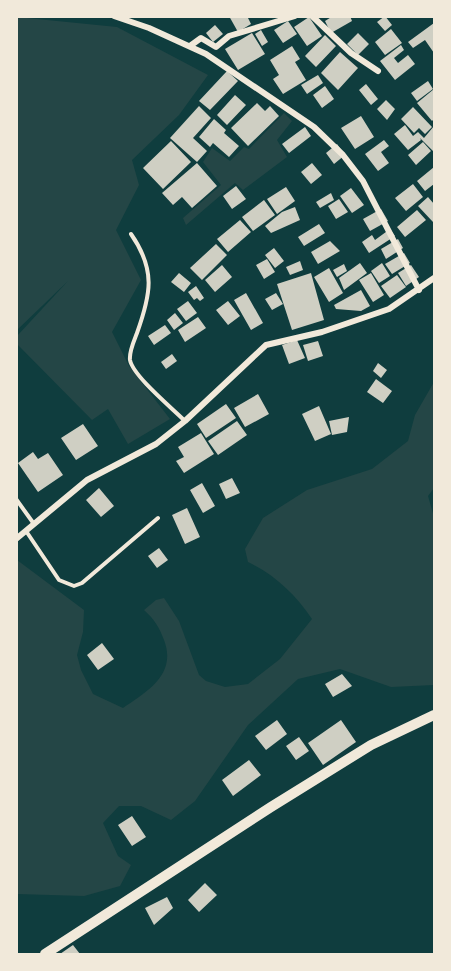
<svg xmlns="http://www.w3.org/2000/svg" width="451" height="971" font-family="'IBM Plex Sans',sans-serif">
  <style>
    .green { fill: #244646 }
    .building { fill: #cfcfc3 }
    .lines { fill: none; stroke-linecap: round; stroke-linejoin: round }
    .service { stroke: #f1e9da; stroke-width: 4 }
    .minor { stroke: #f1e9da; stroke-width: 6 }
    .secondary { stroke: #f1e9da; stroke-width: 10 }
  </style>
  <rect width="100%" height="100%" fill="#0f3d3e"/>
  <!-- green -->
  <path class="green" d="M17,17L117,27L208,75L179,115L132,160L139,185L116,230L141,280L112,332L129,366L170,419L128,444L108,409L92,420L17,344V336L68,281L17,330Z
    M284,113L292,121L277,140L287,157L243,190L235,183L186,225L183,218L221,185L203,162L212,148L230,161L244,147L249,149Z
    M434,382V488L428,496L434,517V685L391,687L340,669L298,679L248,725L195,801L171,820L141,806H119L103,823L118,856L131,865L120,886L84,896L17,894V560L84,610L83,632L77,655L81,670L93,694L123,708C148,691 177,674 164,640C159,627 155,620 144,610L156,600L164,598L179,621L199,675L206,681L225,687L248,684L280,659L312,619C295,594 275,575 248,562L245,549L263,518L307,490L372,469L408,441L415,415Z"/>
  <!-- building -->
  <path class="building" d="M229,16H247L251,24L238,32Z
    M333,16H350L352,21L331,33L325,21Z
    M385,16L392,25L385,31L377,22Z
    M309,17L322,36L307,46L294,27Z
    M288,21L297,34L283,43L274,30Z
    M434,23V53L425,40L413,48L408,42Z
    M215,25L223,34L213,42L206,33Z
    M391,29L402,43L385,55L375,42Z
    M261,30L268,42L262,46L255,34Z
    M252,33L265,54L238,70L225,49Z
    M358,33L369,44L358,55L347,44Z
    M325,35L336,46L316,67L305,56Z
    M401,45L404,50L394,58L398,63L408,55L415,64L395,80L380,61Z
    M292,46L300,59L295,62L306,80L283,94L273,79L279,75L270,60Z
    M340,52L358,68L338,90L321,73Z
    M227,71L238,81L210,110L199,101Z
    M318,75L323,83L307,94L301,85Z
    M428,81L433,89L417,101L411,93Z
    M366,84L378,99L371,105L359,90Z
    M325,86L334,99L322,108L313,95Z
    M434,89V119L432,121L417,103Z
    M235,95L246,105L227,125L217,115Z
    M386,100L395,109L387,120L377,109Z
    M257,103L265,111L270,106L279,116L248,146L231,128Z
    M199,106L211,118L193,138L207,151L197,162L170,138Z
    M413,107L432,127L425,134L419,128L414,133L401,119Z
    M361,116L374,137L355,149L341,128Z
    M214,119L226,130L224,133L239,146L229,157L213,143L210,147L199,137Z
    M405,125L413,136L418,132L424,138L434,126V152L420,138L421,140L408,150L394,134Z
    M305,127L311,136L289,153L282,144Z
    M384,140L389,146L381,152L389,163L378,171L365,154Z
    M171,141L191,162L163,189L143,168Z
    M423,142L431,151L416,165L408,155Z
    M337,144L345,155L334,164L326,153Z
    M197,163L217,186L192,208L182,197L173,205L162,193Z
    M312,163L322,175L311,184L301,172Z
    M434,167V184L425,191L417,181Z
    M413,184L423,197L406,211L395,198Z
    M236,186L246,199L232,209L223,196Z
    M286,187L295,201L277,214L267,199Z
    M351,188L364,205L352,213L340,196Z
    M331,193L334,200L320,208L316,202Z
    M428,197L434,204L433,222L418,206Z
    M339,199L348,212L336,219L328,206Z
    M264,200L275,215L253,231L242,217Z
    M295,207L300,220L271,233L265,226L282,212Z
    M381,209L388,221L370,231L363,219Z
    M417,210L426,220L405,237L397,227Z
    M240,220L251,232L228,252L217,239Z
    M319,224L325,233L304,246L298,237Z
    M390,229L395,236L369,253L362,242L372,235L375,240Z
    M398,239L403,248L386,259L381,249Z
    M330,241L340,251L318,264L311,252Z
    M216,244L227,255L202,280L190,268Z
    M274,248L284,261L275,268L265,255Z
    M404,253L410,263L392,274L385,264Z
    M267,259L275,272L264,279L256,265Z
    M300,261L303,270L290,275L286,267Z
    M360,263L367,273L344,290L339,278Z
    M382,263L390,276L379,283L371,271Z
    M344,264L347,271L337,277L333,270Z
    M222,265L232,277L215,292L205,280Z
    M411,265L419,277L406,286L398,273Z
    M329,268L343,293L329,302L314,277Z
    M179,273L191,283L184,292L171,282Z
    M311,273L324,320L292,330L277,284Z
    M371,273L384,295L373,302L359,280Z
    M397,275L406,287L390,298L381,286Z
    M196,286L204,298L200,301L197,298L194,300L188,292Z
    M361,290L370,306L361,311L336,309L334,305Z
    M246,293L263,323L251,330L234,300Z
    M276,293L283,304L272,310L265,299Z
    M188,301L197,313L186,321L177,309Z
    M228,301L240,316L228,325L216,310Z
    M175,313L183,323L174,330L167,320Z
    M198,317L206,328L185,342L178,330Z
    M165,325L171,333L154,345L148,336Z
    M297,340L305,358L289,364L282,345Z
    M318,341L323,356L308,361L303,345Z
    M172,354L177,361L166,369L161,362Z
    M378,363L387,370L381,378L373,371Z
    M376,379L392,391L383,403L367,392Z
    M258,394L269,414L245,427L234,408Z
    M226,404L236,418L206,438L197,424Z
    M319,406L331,434L315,441L302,414Z
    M349,417L347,432L332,435L329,421Z
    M237,421L247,435L218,455L208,441Z
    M83,424L98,446L76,460L61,438Z
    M201,433L214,454L184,473L176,461L184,457L178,447Z
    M33,452L38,459L48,453L63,475L38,492L18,463Z
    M232,478L240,493L226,499L219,484Z
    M202,483L215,506L203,513L190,490Z
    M99,488L114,506L101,517L86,500Z
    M187,508L200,537L185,544L172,515Z
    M159,548L168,560L157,568L148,556Z
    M102,643L114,659L98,670L87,655Z
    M342,674L352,686L333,697L325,684Z
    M277,720L287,734L266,750L255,736Z
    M341,720L356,742L323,765L308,743Z
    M299,737L309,751L296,760L286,746Z
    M249,760L261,775L233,796L222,780Z
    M132,816L146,837L132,846L118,825Z
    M205,883L217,895L199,912L188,900Z
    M167,897L173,908L154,925L145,908Z
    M73,945L80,954H60Z"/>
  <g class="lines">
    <!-- service -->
    <path class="service" d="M131,234C156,270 151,294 137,333C134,341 129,351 130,360C133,376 172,408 185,421
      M16,499L34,524
      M26,531L59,580L74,586L82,583L158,518"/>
    <!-- minor -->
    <path class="minor" d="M114,16L149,28L206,54L314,127L343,155L363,181L419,290
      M312,16L351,53L378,71
      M190,46L201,38L216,47L229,36L295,16
      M16,539L87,480L156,444L185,421L266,345L322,332L389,309L434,278"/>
    <!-- secondary -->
    <path class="secondary" d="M45,954L271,807L371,745L434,715"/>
  </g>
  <!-- border -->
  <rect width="451" height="971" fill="none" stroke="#f1e9da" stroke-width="36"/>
</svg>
